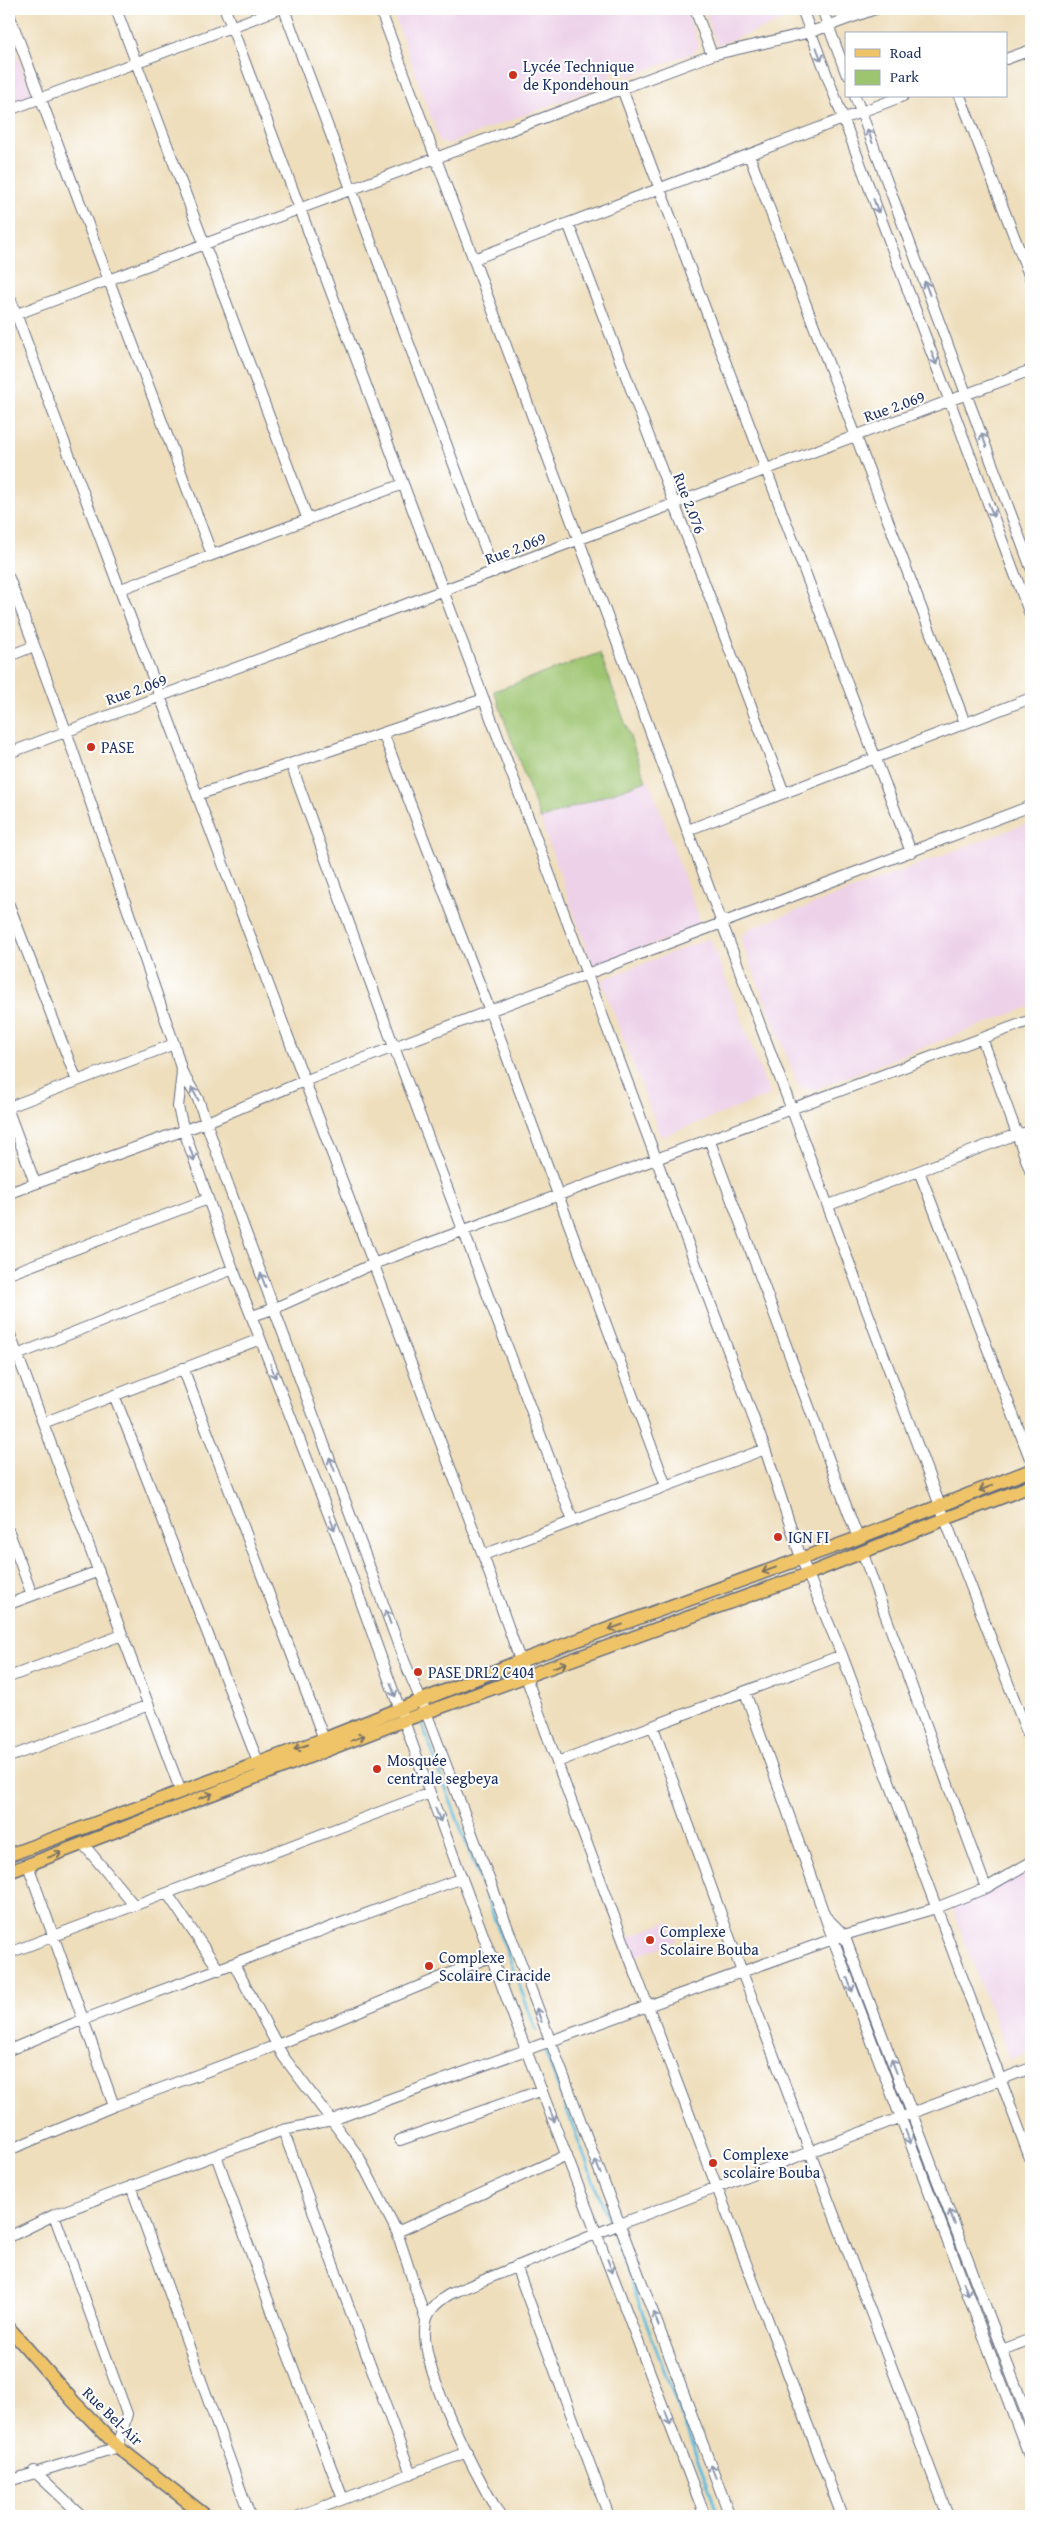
<svg xmlns="http://www.w3.org/2000/svg" width="1040" height="2525" font-family="'Gentium Book Plus',serif">
  <style>
    .built { fill: #edd1e9 }
    .green { fill: #9dc46f; stroke: #5c7a66 }
    .lines { fill: none; stroke-linecap: round; stroke-linejoin: round }
    .stream { stroke: #5dbbdb; stroke-width: 3 }
    .minor-casing { stroke: #656c7f; stroke-width: 12 }
    .major-casing { stroke: #656c7f; stroke-width: 15 }
    .minor { stroke: #fff; stroke-width: 10 }
    .major { stroke: #efc469; stroke-width: 12 }
    .oneway { stroke: #8d97ae }
    .oneway2 { stroke: #7a7263 }
    .poi-dot { fill: #c8321e; stroke: #fff; stroke-width: 2 }
    .labels { text-anchor: middle; stroke-width: 4; stroke-linejoin: round; paint-order: stroke }
    .poi-label { font-size: 16px; fill: #1b2f5e; stroke: #fff; text-anchor: start }
    .street-label { font-size: 16px; fill: #1b2f5e; stroke: #fff }
  </style>
  <rect width="100%" height="100%" fill="#fff"/>
  <filter id="ink" filterUnits="userSpaceOnUse"><feTurbulence type="fractalNoise" baseFrequency=".02" numOctaves="2"/><feDisplacementMap in="SourceGraphic" scale="10" xChannelSelector="R" yChannelSelector="G"/><feConvolveMatrix kernelMatrix="1 2 1 2 8 2 1 2 1" color-interpolation-filters="sRGB"/></filter>
  <filter id="wash" filterUnits="userSpaceOnUse"><feTurbulence type="fractalNoise" baseFrequency=".0096" numOctaves="4" result="noise"/><feDisplacementMap in="SourceGraphic" scale="20" xChannelSelector="R" yChannelSelector="G"/><feGaussianBlur stdDeviation="1.12" result="paint"/><feColorMatrix in="noise" values="0 0 0 0 0 0 0 0 0 0 0 0 0 0 0 0 0 1.4 0 .05"/><feComposite in="paint" operator="in"/></filter>
  <g filter="url(#wash)">
    <rect width="100%" height="100%" fill="#eedebc"/>
    <!-- built -->
    <path class="built" d="M392,9H686L699,46L695,52L628,77L624,68L609,73L612,82L447,144L440,142Z
      M704,9H796L791,18L717,45Z
      M9,33L32,97L9,106Z
      M649,780L702,927L593,966L540,819Z
      M1031,822V1006L812,1090L799,1087L741,940L748,929Z
      M710,938L770,1095L661,1137L601,980Z
      M1031,1872V2051L1010,2060L950,1903Z
      M669,1921L677,1941L632,1958L624,1939Z"/>
    <!-- green -->
    <path class="green" d="M600,653L646,781L540,819L494,691Z"/>
    <g class="lines">
      <!-- stream -->
      <path class="stream" d="M420,1719L536,2030
        M869,2014L904,2109
        M544,2049L609,2222
        M909,2124L980,2313
        M613,2234L719,2516"/>
    </g>
  </g>
  <g filter="url(#ink)">
    <g class="lines">
      <!-- minor casing -->
      <g class="minor-casing">
        <path id="minor" d="M116,9L308,520
          M225,9L765,1449L801,1558L842,1655L1031,2161
          M284,9L494,572
          M380,9L945,1519L1031,1743
          M695,9L712,55
          M802,9L1031,617
          M822,9L846,73
          M9,14L212,555
          M1006,59L1031,50
          M622,89L911,852
          M855,96L1031,568
          M960,96L1031,280
          M9,110L279,9
          M749,155L965,723
          M568,223L784,793
          M474,259L903,96
          M9,295L483,1555C595,1878 722,2196 842,2516
          M9,317L712,55L811,32L875,9
          M9,578L66,731L174,1044L182,1072L198,1099L226,1179L405,1663L426,1712L730,2516
          M121,589L403,484
          M9,656L34,646
          M383,733L490,1011L666,1486
          M9,753L1031,370
          M291,764L394,1047L573,1521
          M197,795L484,699
          M688,830L1031,698
          M9,905L77,1081
          M982,1038L1031,1173
          M182,1072L178,1107L184,1131L233,1269L339,1541L430,1793L526,2050L705,2516
          M9,1107L174,1044
          M9,1113L35,1183
          M709,1139L858,1538
          M919,1171L1031,1461
          M9,1193L207,1122L304,1081L1031,806
          M829,1205L1017,1134L1031,1132
          M9,1274L208,1199
          M252,1316L273,1309L373,1264L1031,1020
          M9,1332L181,1792
          M17,1355L233,1269
          M183,1368L324,1739
          M114,1395L258,1762
          M43,1423L260,1339
          M9,1532L32,1595
          M863,1554L986,1888
          M483,1555L765,1449
          M9,1604L99,1571
          M9,1677L122,1635
          M745,1692L833,1939L1031,2461
          M653,1727L742,1972L948,2516
          M9,1757L149,1705
          M557,1762L842,1655
          M84,1845L134,1905
          M28,1865L114,2106
          M167,1893L219,1970
          M827,1918L844,1935L1031,2426
          M9,1953L430,1793
          M234,1964L283,2056L359,2157L397,2232L426,2321
          M9,2050L82,2020L462,1878
          M283,2130L411,2474
          M400,2140L542,2090
          M9,2150L114,2106L277,2045L492,1956
          M216,2155L279,2331L343,2499
          M131,2186L250,2516
          M397,2232L567,2155
          M9,2237L54,2215L283,2130L332,2120L844,1935L936,1908L986,1888L1031,1862
          M516,2266L609,2516
          M1002,2350L1031,2339
          M34,2471L82,2516
          M9,2481L118,2447L127,2414L54,2215
          M299,2516L467,2452
          M500,2516C478,2478 416,2364 426,2322C428,2310 440,2300 450,2294L620,2224L1031,2068"/>
      </g>
      <!-- major casing -->
      <g class="major-casing">
        <path id="major" d="M9,1855L324,1739L520,1661L858,1538L1031,1470
          M9,1872L405,1720L808,1574L945,1519L1031,1486
          M9,2328L74,2402L118,2447L206,2516"/>
      </g>
      <!-- minor -->
      <use href="#minor" class="minor"/>
      <!-- major -->
      <use href="#major" class="major"/>
    </g>
    <!-- one-way arrows -->
    <defs><path id="oneway-shaft" d="M-6 0H5M1.5-3L5.5 0L1.5 3" fill="none" stroke-width="1.6" stroke-linecap="round" stroke-linejoin="round" transform="scale(1.25)"/></defs>
    <g class="oneway">
      <use href="#oneway-shaft" transform="translate(819 54) rotate(69)"/>
      <use href="#oneway-shaft" transform="translate(870 136) rotate(-110)"/>
      <use href="#oneway-shaft" transform="translate(876 206) rotate(70)"/>
      <use href="#oneway-shaft" transform="translate(927 288) rotate(-110)"/>
      <use href="#oneway-shaft" transform="translate(934 358) rotate(69)"/>
      <use href="#oneway-shaft" transform="translate(984 440) rotate(-110)"/>
      <use href="#oneway-shaft" transform="translate(991 510) rotate(69)"/>
      <use href="#oneway-shaft" transform="translate(195 1094) rotate(-119)"/>
      <use href="#oneway-shaft" transform="translate(192 1154) rotate(71)"/>
      <use href="#oneway-shaft" transform="translate(263 1280) rotate(-110)"/>
      <use href="#oneway-shaft" transform="translate(273 1371) rotate(69)"/>
      <use href="#oneway-shaft" transform="translate(332 1464) rotate(-111)"/>
      <use href="#oneway-shaft" transform="translate(332 1523) rotate(69)"/>
      <use href="#oneway-shaft" transform="translate(388 1617) rotate(-110)"/>
      <use href="#oneway-shaft" transform="translate(393 1690) rotate(70)"/>
      <use href="#oneway-shaft" transform="translate(438 1815) rotate(69)"/>
      <use href="#oneway-shaft" transform="translate(850 1985) rotate(69)"/>
      <use href="#oneway-shaft" transform="translate(539 2015) rotate(-111)"/>
      <use href="#oneway-shaft" transform="translate(894 2066) rotate(-111)"/>
      <use href="#oneway-shaft" transform="translate(552 2115) rotate(69)"/>
      <use href="#oneway-shaft" transform="translate(908 2137) rotate(69)"/>
      <use href="#oneway-shaft" transform="translate(598 2167) rotate(-111)"/>
      <use href="#oneway-shaft" transform="translate(952 2217) rotate(-111)"/>
      <use href="#oneway-shaft" transform="translate(610 2266) rotate(69)"/>
      <use href="#oneway-shaft" transform="translate(966 2289) rotate(69)"/>
      <use href="#oneway-shaft" transform="translate(656 2319) rotate(-111)"/>
      <use href="#oneway-shaft" transform="translate(668 2418) rotate(69)"/>
      <use href="#oneway-shaft" transform="translate(713 2471) rotate(-111)"/>
    </g>
    <g class="oneway2">
      <use href="#oneway-shaft" transform="translate(986 1488) rotate(159)"/>
      <use href="#oneway-shaft" transform="translate(769 1570) rotate(160)"/>
      <use href="#oneway-shaft" transform="translate(616 1627) rotate(160)"/>
      <use href="#oneway-shaft" transform="translate(560 1665) rotate(-20)"/>
      <use href="#oneway-shaft" transform="translate(358 1738) rotate(-22)"/>
      <use href="#oneway-shaft" transform="translate(301 1747) rotate(161)"/>
      <use href="#oneway-shaft" transform="translate(206 1796) rotate(-20)"/>
      <use href="#oneway-shaft" transform="translate(55 1855) rotate(-20)"/>
    </g>
  </g>
  <!-- markers -->
  <g class="poi-dot">
    <circle cx="513" cy="75" r="5"/>
    <circle cx="91" cy="747" r="5"/>
    <circle cx="778" cy="1537" r="5"/>
    <circle cx="418" cy="1672" r="5"/>
    <circle cx="377" cy="1769" r="5"/>
    <circle cx="650" cy="1940" r="5"/>
    <circle cx="429" cy="1966" r="5"/>
    <circle cx="713" cy="2163" r="5"/>
  </g>
  <g class="labels">
    <!-- poi labels -->
    <g class="poi-label">
      <text x="523" y="72">Lycée Technique<tspan x="523" dy="18">de Kpondehoun</tspan></text>
      <text x="101" y="753">PASE</text>
      <text x="788" y="1543">IGN FI</text>
      <text x="428" y="1678">PASE DRL2 C404</text>
      <text x="387" y="1766">Mosquée<tspan x="387" dy="18">centrale segbeya</tspan></text>
      <text x="660" y="1937">Complexe<tspan x="660" dy="18">Scolaire Bouba</tspan></text>
      <text x="439" y="1963">Complexe<tspan x="439" dy="18">Scolaire Ciracide</tspan></text>
      <text x="723" y="2160">Complexe<tspan x="723" dy="18">scolaire Bouba</tspan></text>
    </g>
    <!-- street labels -->
    <g class="street-label">
      <text transform="translate(894 406) rotate(-20)" y="6">Rue 2.069</text>
      <text transform="translate(690 503) rotate(69)" y="6">Rue 2.076</text>
      <text transform="translate(515 548) rotate(-21)" y="6">Rue 2.069</text>
      <text transform="translate(136 689) rotate(-20)" y="6">Rue 2.069</text>
      <text transform="translate(113 2416) rotate(44)" y="6">Rue Bel-Air</text>
    </g>
  </g>
  <!-- margin -->
  <rect width="1040" height="2525" fill="none" stroke="#fff" stroke-width="30"/>
  <!-- legend -->
  <rect x="845" y="32" width="162" height="65" fill="#ffffff" stroke="#a4acbf"/>
  <rect x="855" y="49" width="25" height="8" fill="#efc469" stroke="#a4acbf"/>
  <text x="890" y="58" font-size="15" fill="#1b2f5e">Road</text>
  <rect x="855" y="70" width="25" height="15" fill="#9dc46f" stroke="#a4acbf"/>
  <text x="890" y="82" font-size="15" fill="#1b2f5e">Park</text>
</svg>
